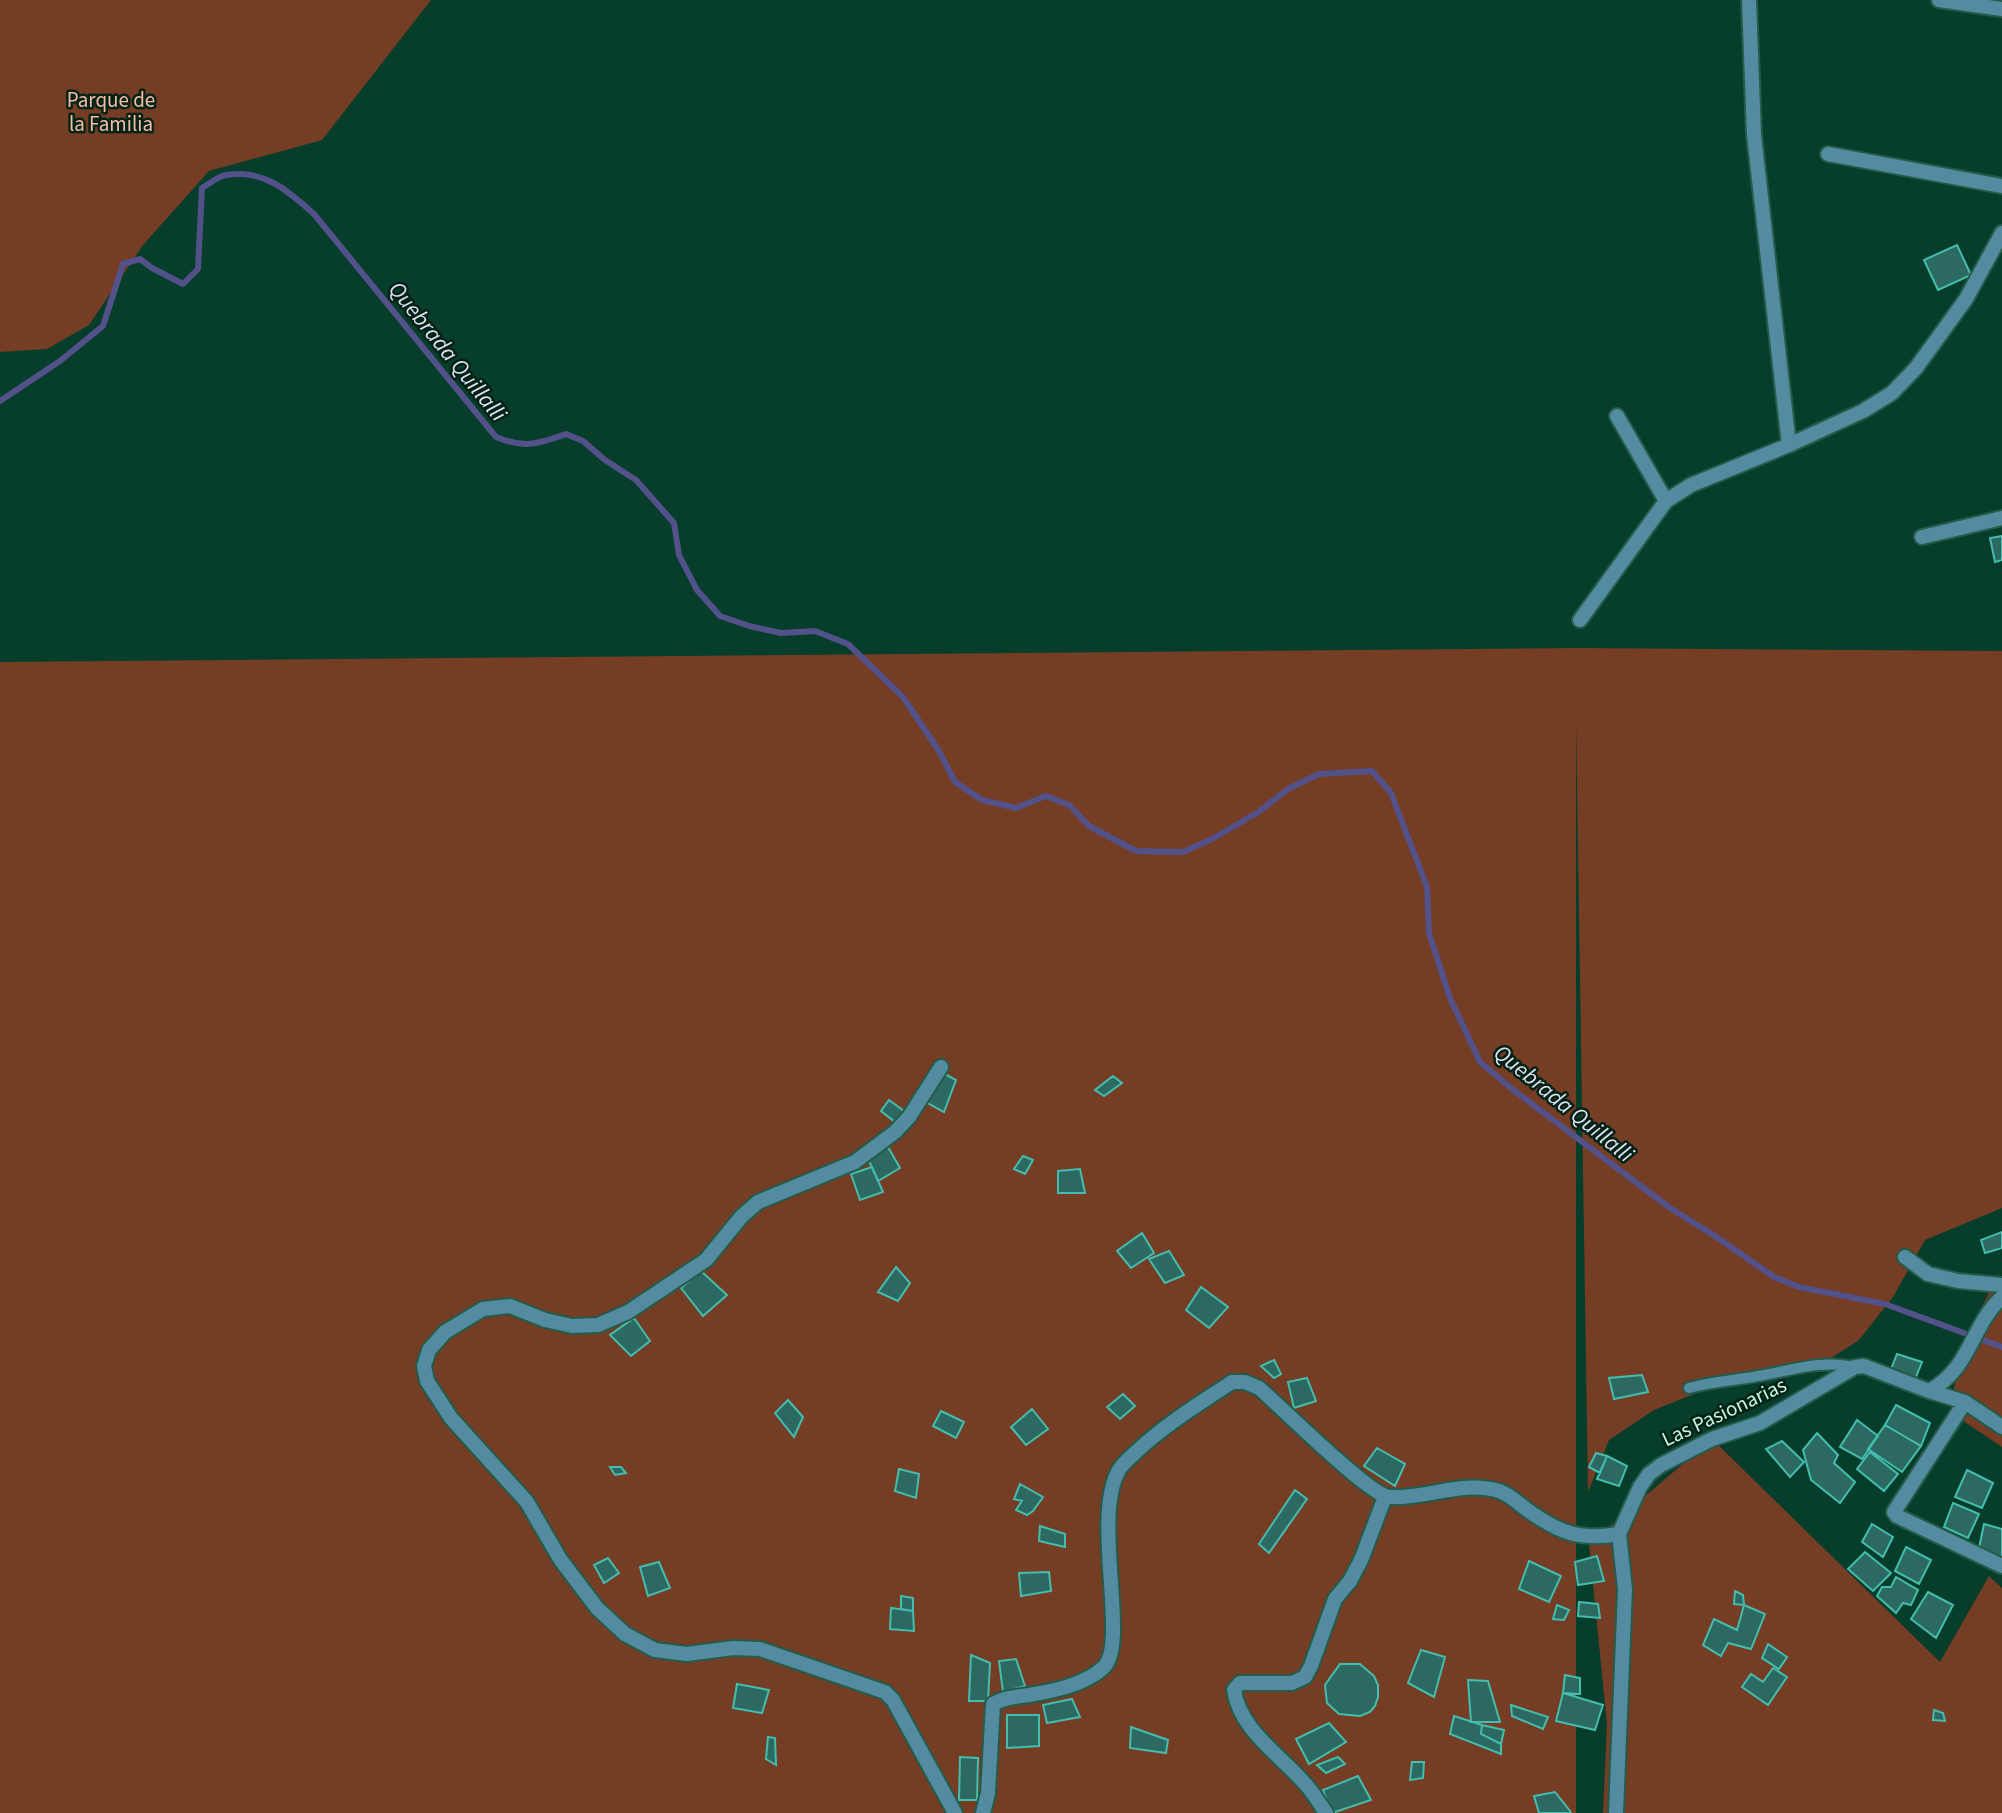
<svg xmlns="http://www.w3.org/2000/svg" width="2002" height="1813" font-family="'Source Sans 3',sans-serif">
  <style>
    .green { fill: #743d24 }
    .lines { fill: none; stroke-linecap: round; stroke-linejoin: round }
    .stream { stroke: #53518a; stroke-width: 6 }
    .building { fill: #2b6961; stroke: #44bdaf; stroke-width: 2 }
    .service-casing { stroke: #255b48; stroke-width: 14 }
    .minor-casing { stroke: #255b48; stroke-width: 18 }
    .service { stroke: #538ca1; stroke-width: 10 }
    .minor { stroke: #538ca1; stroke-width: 14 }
    .labels { text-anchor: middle; stroke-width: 5; stroke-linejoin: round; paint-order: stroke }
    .park-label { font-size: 21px; fill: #f5bda5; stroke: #032216 }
    .street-label { font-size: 21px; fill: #c8f4de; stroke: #032216 }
    .water-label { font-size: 23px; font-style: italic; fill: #dedff1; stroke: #032216 }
  </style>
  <rect width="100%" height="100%" fill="#063e2b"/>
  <!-- green -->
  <path class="green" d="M0,0H431L322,140L209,171L143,245L89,325L47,349L0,352Z
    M1576,648L2002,651V1208L1925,1240L1893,1297L1859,1340L1825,1362L1719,1384L1654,1410L1609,1440L1588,1492L1576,721V1813H0V662Z
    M1991,1289L2002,1298V1447L1950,1412L1961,1347Z
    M1712,1439L1940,1662L1989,1576L2002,1588V1813H1603L1607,1724L1589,1544Z"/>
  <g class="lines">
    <!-- stream -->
    <path class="stream" d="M0,401L60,361L103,326L123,264L140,259L152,268L183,284L198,269L202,188C209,184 218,176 226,175C265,169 288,191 314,214L496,437C525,449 537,444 566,434L583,441L605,460L636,480L674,523L679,555L697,590L720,616L749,626L781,633L815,631L848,644L903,697L939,751L955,782L982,800L1016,808L1046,796L1069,805L1089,826L1136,851L1183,852L1212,839L1257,813L1288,789L1319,774L1372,771L1391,793L1427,887L1429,933L1450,998L1480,1062L1512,1089L1670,1208L1718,1238L1774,1277L1799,1287L1885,1304L2002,1347"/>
  </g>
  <!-- building -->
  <path class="building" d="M1957,245L1971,275L1938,290L1924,260Z
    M2002,536V560L1995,562L1990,538Z
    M943,1073L956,1080L944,1112L926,1102Z
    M1113,1076L1122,1083L1104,1096L1095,1090Z
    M889,1100L904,1111L895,1122L881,1111Z
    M888,1147L900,1168L878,1181L868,1159Z
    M1023,1156L1033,1160L1025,1174L1014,1169Z
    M872,1167L883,1192L860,1200L851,1174Z
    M1080,1169L1085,1193H1058V1171Z
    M2002,1232V1248L1985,1253L1981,1240Z
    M1142,1233L1154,1253L1131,1268L1117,1251Z
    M1169,1251L1184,1275L1165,1283L1149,1259Z
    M896,1267L910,1283L898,1301L878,1292Z
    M701,1271L727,1295L703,1316L681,1288Z
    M1201,1287L1228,1307L1209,1328L1186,1310Z
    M634,1318L650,1341L631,1356L610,1335Z
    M1897,1354L1922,1362L1914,1382L1889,1374Z
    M1274,1360L1281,1374L1274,1378L1261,1366Z
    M1642,1375L1648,1392L1614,1399L1609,1378Z
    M1307,1378L1316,1401L1294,1408L1288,1382Z
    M1123,1394L1135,1406L1120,1419L1107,1407Z
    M788,1400L803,1417L794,1437L775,1413Z
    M1896,1405L1930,1423L1921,1446L1885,1425Z
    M1032,1409L1048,1429L1026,1445L1011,1427Z
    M941,1411L964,1422L956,1438L933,1426Z
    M1857,1420L1878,1436L1862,1459L1840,1447Z
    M1885,1425L1921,1446L1902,1472L1868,1449Z
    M1817,1433L1838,1455L1834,1463L1855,1482L1840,1503L1811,1480L1803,1450Z
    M1782,1441L1804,1462L1790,1477L1766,1449Z
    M1377,1448L1405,1464L1395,1486L1364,1466Z
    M1870,1452L1898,1474L1884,1491L1857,1469Z
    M1596,1453L1607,1456L1600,1473L1589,1467Z
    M1607,1456L1627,1466L1619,1486L1597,1479Z
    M610,1467H621L626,1473L615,1475Z
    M899,1469L919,1474L916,1498L895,1491Z
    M1967,1470L1993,1483L1982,1508L1955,1497Z
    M1020,1484L1043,1497L1033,1511L1027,1515L1016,1510L1022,1501L1014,1499Z
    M1295,1490L1307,1499L1269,1553L1259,1544Z
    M1953,1503L1979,1514L1968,1538L1944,1527Z
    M1872,1524L1893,1537L1883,1557L1862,1542Z
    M1984,1524L2002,1529V1557L1979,1548Z
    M1040,1526L1065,1534V1547L1039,1541Z
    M1906,1547L1931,1560L1919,1584L1895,1571Z
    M1865,1552L1891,1573L1873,1591L1848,1569Z
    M1597,1556L1604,1581L1578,1585L1575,1562Z
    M608,1558L619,1573L604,1583L594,1565Z
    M1529,1561L1561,1576L1549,1602L1519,1589Z
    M659,1562L670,1588L648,1596L640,1567Z
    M1049,1572L1051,1591L1021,1596L1019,1573Z
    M1896,1577L1918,1590L1911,1605L1903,1603L1896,1613L1877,1596L1882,1587H1891Z
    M1735,1591L1743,1595L1744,1605L1734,1604Z
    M1928,1592L1953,1605L1936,1638L1911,1619Z
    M901,1596L913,1598V1611L901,1609Z
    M1579,1602L1598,1604L1600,1618L1578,1616Z
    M1557,1605L1569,1610L1564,1620L1553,1619Z
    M1744,1605L1765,1614L1751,1649L1728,1643L1721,1656L1703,1645L1714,1619L1737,1630Z
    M891,1608L913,1611L914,1631L890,1629Z
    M1768,1644L1787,1657L1779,1669L1762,1658Z
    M1421,1650L1445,1657L1434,1697L1408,1683Z
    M971,1655L990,1663L988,1701H969Z
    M1016,1659L1025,1686L1003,1692L999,1661Z
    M1340,1664H1360L1374,1676L1378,1685V1697L1375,1706L1370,1712L1360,1716L1339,1714L1327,1703L1325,1685Z
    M1773,1668L1787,1677L1768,1705L1742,1687L1751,1674L1763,1682Z
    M1565,1675L1580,1678V1694L1563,1693Z
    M1468,1680L1488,1681L1500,1722H1471Z
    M737,1684L769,1690L762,1713L733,1708Z
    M1563,1693L1603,1705L1595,1730L1556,1721Z
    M1072,1699L1080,1717L1047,1723L1043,1705Z
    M1511,1705L1548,1717L1543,1729L1512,1716Z
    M1934,1710L1943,1713L1945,1721L1933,1720Z
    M1007,1715H1039V1746L1007,1748Z
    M1454,1716L1482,1725L1481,1734L1501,1744V1754L1450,1734Z
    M1329,1723L1346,1742L1309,1764L1296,1739Z
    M1482,1725L1504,1730L1501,1744L1481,1734Z
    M1131,1727L1168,1740L1166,1753L1130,1748Z
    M768,1737L775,1738L776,1765L766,1759Z
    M960,1757L978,1758L977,1800H959Z
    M1338,1757L1345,1764L1326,1773L1317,1765Z
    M1412,1762H1424L1423,1778L1410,1780Z
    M1358,1776L1371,1800L1332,1813L1323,1790Z
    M1555,1792L1570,1811L1571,1813H1539L1534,1796Z"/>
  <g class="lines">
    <!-- service casing -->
    <g class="service-casing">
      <path id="service" d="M1689,1388C1714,1381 1739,1380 1764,1375C1796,1369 1823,1360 1855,1367"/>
    </g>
    <!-- minor casing -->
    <g class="minor-casing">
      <path id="minor" d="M1749,0L1754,135L1789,445
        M1939,0L2002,9
        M1828,154L2002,186
        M1617,416L1666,501
        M1922,537L2002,518
        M1580,620L1666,501L1691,485L1789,445L1863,411L1892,393L1916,368L1966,299L2002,233
        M941,1067L909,1117L895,1132L855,1162L758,1202L741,1217L706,1260L628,1312L598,1325L572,1326L545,1320L510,1306L483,1309L445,1332L429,1350L424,1366L427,1381L451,1418L527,1502L560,1559L597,1608L625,1634L655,1650L687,1654L733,1648L760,1649L885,1692L893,1700L955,1813
        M1905,1257L1928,1274L1958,1281L2002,1285
        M1929,1391L1965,1402L2002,1427
        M1965,1402L1894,1512L1897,1516L2002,1566
        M983,1813L988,1793L993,1704C1004,1697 1017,1697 1029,1695C1053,1691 1084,1685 1103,1668C1130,1644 1091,1518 1119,1470C1123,1463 1131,1457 1137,1451C1166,1424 1199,1404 1232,1382H1245L1259,1388C1280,1406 1369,1495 1389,1497C1427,1499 1462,1480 1499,1491C1509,1494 1518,1503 1526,1509C1558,1532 1579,1541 1619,1534
        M1326,1813C1320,1804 1314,1794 1307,1786C1282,1756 1240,1731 1234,1690L1240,1683H1292L1305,1677L1311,1666L1335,1599L1350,1581L1361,1560L1385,1497
        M1616,1813L1625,1589L1619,1534L1640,1487L1649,1474L1661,1465L1712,1439L1760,1423L1855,1367L1864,1366L1929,1391C1972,1367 1970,1327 2002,1297"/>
    </g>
    <!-- service -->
    <use href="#service" class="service"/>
    <!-- minor -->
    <use href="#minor" class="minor"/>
  </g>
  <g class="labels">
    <!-- park labels -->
    <g class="park-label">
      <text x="111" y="107">Parque de<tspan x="111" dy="24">la Familia</tspan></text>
    </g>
    <!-- street labels -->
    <g class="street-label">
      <text transform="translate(1724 1412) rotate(-25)" y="7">Las Pasionarias</text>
    </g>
    <!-- water labels -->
    <g class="water-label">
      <text transform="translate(448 351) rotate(51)" y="8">Quebrada Quillalli</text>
      <text transform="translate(1564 1103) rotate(39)" y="8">Quebrada Quillalli</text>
    </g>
  </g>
</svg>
